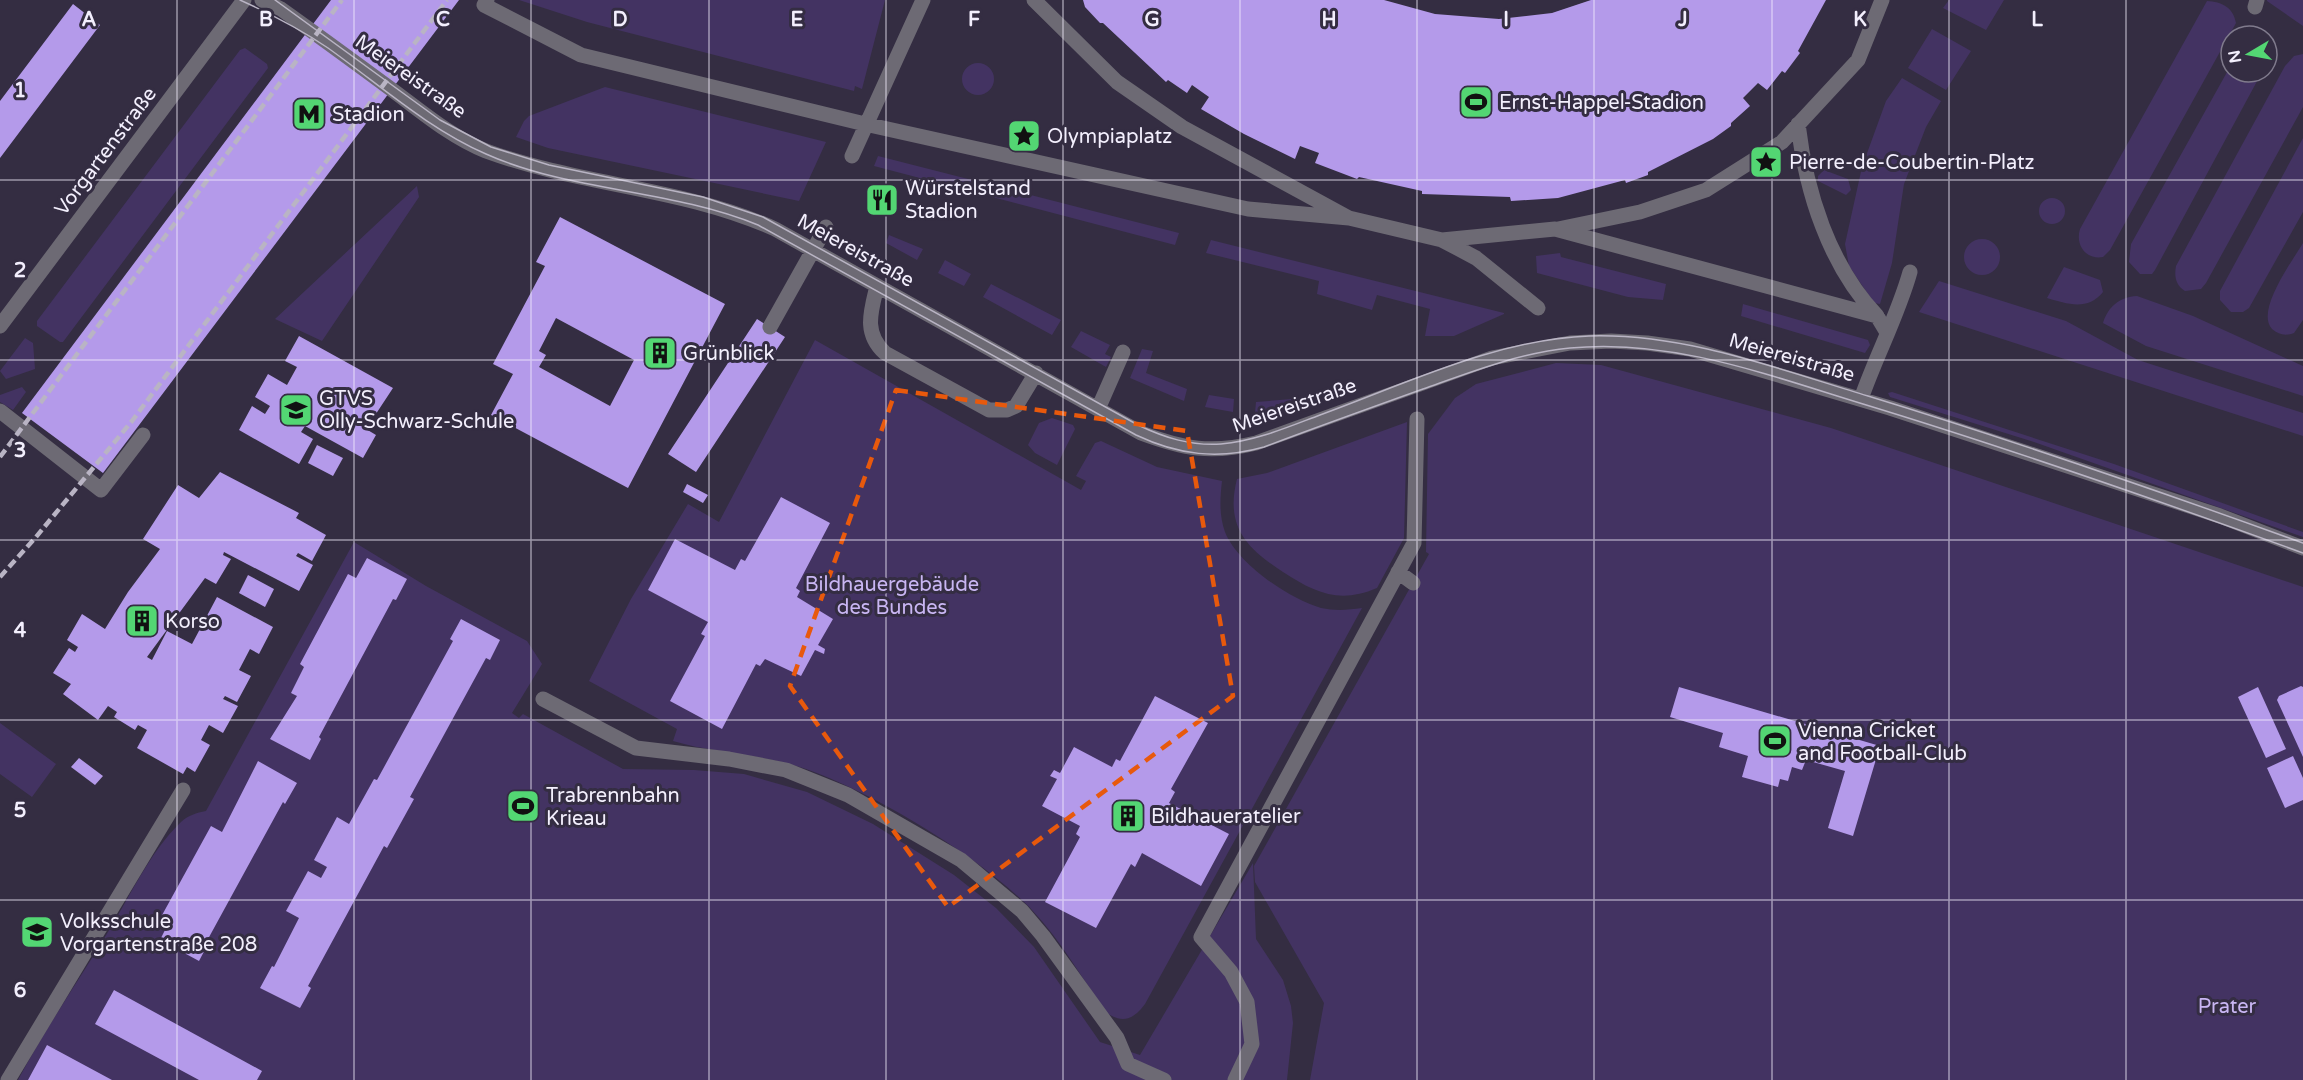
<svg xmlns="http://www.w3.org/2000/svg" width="2303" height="1080" font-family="'Varela Round',sans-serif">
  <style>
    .green { fill: #433362 }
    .building { fill: #b49aea; fill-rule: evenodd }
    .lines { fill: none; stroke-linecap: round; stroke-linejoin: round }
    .minor { stroke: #6d6a74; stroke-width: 15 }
    .tram { stroke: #b9b4c4; stroke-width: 1.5 }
    .rail { stroke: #b9b4c4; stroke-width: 4.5; stroke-dasharray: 9 4.5; stroke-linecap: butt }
    .marked { fill: none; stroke: #e8590c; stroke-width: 4.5; stroke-dasharray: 12 8; stroke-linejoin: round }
    .grid { fill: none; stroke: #f3effd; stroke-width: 1.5; stroke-opacity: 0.55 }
    .labels { text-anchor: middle; stroke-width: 6; stroke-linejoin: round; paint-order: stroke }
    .street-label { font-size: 20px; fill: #f3effd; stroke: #342d42 }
    .poi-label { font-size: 20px; fill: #f3effd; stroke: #342d42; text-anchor: start }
    .park-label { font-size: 20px; fill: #c9b6f3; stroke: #342d42 }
    .grid-label { font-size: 20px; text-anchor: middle; font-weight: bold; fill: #f3effd; stroke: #342d42; stroke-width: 6; stroke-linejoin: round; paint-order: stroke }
  </style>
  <rect width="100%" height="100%" fill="#342d42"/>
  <!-- green -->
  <path class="green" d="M519,0H885L862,89L855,86L854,91L587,22Z
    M1949,0H2004L1986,30L1943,8Z
    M2267,0H2303V26L2267,1Z
    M2207,1C2222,2 2233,7 2236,23L2110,250L2103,257C2086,260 2075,245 2080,229Z
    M1932,29L1971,51L1946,90L1908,68Z
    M245,48L267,64L268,68L63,342H60L37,326V321L240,50Z
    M2303,54V107L2206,283L2201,289L2185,291C2176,285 2174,277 2176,266L2285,66L2294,56Z
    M962 79a16 16 0 1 1 32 0a16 16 0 1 1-32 0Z
    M2231,65V72H2262L2155,270L2152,274H2140L2129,262L2131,244Z
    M1902,78L1941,101L1926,127L1904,184L1892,263L1880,304L1874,303L1849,266L1845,244L1862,167L1886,101Z
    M605,87L826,142L799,201L548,148L516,137L524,121L529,116Z
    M2303,138V212L2249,308L2243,312H2231L2220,300V291Z
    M878,156L1179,233L1175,245L874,166Z
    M1824,170L1848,179L1851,190L1846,195L1818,181V176Z
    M417,186L419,197L322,341L275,319Z
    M2039 211a13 13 0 1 1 26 0a13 13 0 1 1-26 0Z
    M889,235L923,249L917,260L886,243Z
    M1964 257a18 18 0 1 1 36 0a18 18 0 1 1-36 0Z
    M1211,240L1504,313V314L1454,336H1425L1430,309L1377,295L1372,310L1317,294L1319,281L1206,253Z
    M2303,243V320L2294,333C2286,336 2279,335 2272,329C2255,311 2293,260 2303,243Z
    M1560,253L1561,257L1666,284L1663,300L1628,297L1537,273L1536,256Z
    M945,260L971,274L964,286L938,273Z
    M2064,267L2100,280L2103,292C2088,311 2067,304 2047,298Z
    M1939,281L2066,321L2138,360L2303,413V436L1919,312Z
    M991,284L1061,320L1052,335L983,297Z
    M2137,296L2193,316L2303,366V396L2146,346L2103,323C2108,307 2119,297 2137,296Z
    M1743,304L1868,340L1870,345L1865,353L1741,316Z
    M1081,331L1110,345L1105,354L1111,357L1106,367L1071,347Z
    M25,338L33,343L35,369L6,379L0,371Z
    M815,340L1081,490L1086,481L1076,476L1095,443L1101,441L1157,467L1222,481C1220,499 1219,515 1225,532C1237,563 1289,599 1321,608C1335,611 1348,610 1362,608L1145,1004C1134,1019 1123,1024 1107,1013C1082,979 1061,940 1032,910C982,858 875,793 806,769C763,754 717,754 673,741L677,729L589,681L631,599L688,504L719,522Z
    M1142,349L1153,351L1146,373L1187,389L1184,401L1130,378Z
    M1556,363L1601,365L1831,428L2303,587V1080H1310L1324,1003L1255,882L1254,866L1429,554L1426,552L1428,434L1455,398L1476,384Z
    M22,387L26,392L13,410L0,402V395Z
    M1892,392L2114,464L2303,532V537L2034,442L1890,397L1888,393Z
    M1209,395L1234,399L1233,412L1205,407Z
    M1292,399L1294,410L1255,413L1256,402Z
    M1052,418L1073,425L1075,429L1057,465L1035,453L1028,445L1039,423Z
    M1407,422L1404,538L1377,588C1340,604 1315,593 1283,572C1246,548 1225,526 1237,479L1267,473Z
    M354,542L426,586L527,641L542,664L512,713L519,718L523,714L623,769L694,770L744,774L807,792L873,824L954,875L996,908L1034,947L1100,1042L1140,1055L1253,863L1256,939L1283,980L1291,1006L1293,1023L1287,1080H18C45,1029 78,982 108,932C131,895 149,853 181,822C189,815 196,813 206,811Z
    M0,723L56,764L32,797L0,774Z"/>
  <!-- building -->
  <path class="building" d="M331,0H459L103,473L22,413Z
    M1083,0H1384L1435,14L1499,19L1552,13L1591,0H1826L1798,51L1800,53L1785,73L1782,71L1767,90L1758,83L1743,98L1750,106L1731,123V126L1713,139L1648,172V175L1626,183L1625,180L1558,198L1511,201L1510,197L1422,194V191L1359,177L1357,179L1315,163L1319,153L1300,146L1295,159L1244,134L1201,109L1209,97L1192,85L1187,93L1168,80L1166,82L1103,23H1100L1085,7Z
    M73,4L100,25L0,158V101Z
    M873,189L894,194L890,212L869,206Z
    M560,217L725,304L628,488L491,415L513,374L493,364L545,266L536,262ZM556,318L634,360L610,406L539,367L546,355L539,351Z
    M757,319L785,337L696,472L668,454Z
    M299,336L393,388L366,429L376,435L363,458L305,426L301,432L313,439L299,464L239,430L252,406L265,414L270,406L255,397L268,374L287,385L297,367L285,361Z
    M317,445L343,458L333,476L308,463Z
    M220,472L299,513L296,518L326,535L312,561L298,553L296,556L313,565L299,591L224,552L223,555L231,559L216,584L205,578L147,657L152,660L167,631L192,644L217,597L273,627L259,654L250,649L239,670L251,676L237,702L225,696L223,699L238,706L223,733L209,725L201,740L210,745L195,772L187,767L183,774L137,748L147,730L138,725L135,730L114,717L117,712L108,706L98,720L63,694L71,684L53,673L69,648L75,652L78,647L67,640L82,614L105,629L128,592L160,549L143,539L178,485L199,498Z
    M687,484L708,495L703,503L683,492Z
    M781,497L830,523L796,588L800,591L797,597L833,619L818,645L825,649L824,654L815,650L801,676L765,659L760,666L756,664L722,729L670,701L705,636L701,634L708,622L648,590L675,539L735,570L741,559L745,561Z
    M367,558L407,579L396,600L393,599L319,737L321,739L310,760L270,739L297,696L291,693L304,667L300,664L348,574L356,578Z
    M248,575L274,589L265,607L239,593Z
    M461,619L500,640L490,660L486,658L410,797L414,799L387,848L384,846L308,986L311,988L300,1008L260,988L272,966L274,967L299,918L286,911L308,871L321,878L327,867L314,860L337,817L349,824L374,779L377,780L453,641L450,639Z
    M2301,686L2303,687V757L2277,700L2279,696Z
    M1679,687L1880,746L1853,836L1828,828L1845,771L1806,760L1802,770L1792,767L1788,781L1780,779L1778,787L1742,777L1748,756L1719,747L1723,733L1670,717Z
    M2258,687L2286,749L2266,758L2238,697Z
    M1155,696L1208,723L1171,789L1175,792L1169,803L1229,834L1201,886L1142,853L1135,867L1131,864L1096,928L1045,902L1080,837L1076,834L1080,826L1042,806L1057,779L1050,776L1054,770L1060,773L1074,747L1112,767L1116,759L1120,761Z
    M2293,756L2303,778V800L2285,808L2267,768Z
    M79,758L103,776L95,785L71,767Z
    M258,761L297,783L285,804L283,802L208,939L210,940L199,961L160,940L169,922L161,917L211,826L222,832Z
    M114,990L262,1071L257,1080H199L95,1024Z
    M47,1045L112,1080H28Z"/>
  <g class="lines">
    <!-- minor -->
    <path class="minor" d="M262,0L281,9C319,36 357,64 395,92C423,113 453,138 486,151C581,186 682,187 775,229L1141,433C1184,449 1211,454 1256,443L1492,358L1570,343L1611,341L1647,343L1690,349L1890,408L2220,516L2303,548
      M487,0L484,5L581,55L865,124L1248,209L1349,218
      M1034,0L1117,82L1182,127L1349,218L1442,240L1476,258L1538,308
      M2255,7L2257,0
      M1798,124C1806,192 1829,265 1877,316
      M852,156L923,0
      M1558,229L1640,212L1706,190L1782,142L1858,60L1882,0
      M1442,240L1555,229L1877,316L1886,331
      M877,286C871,311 863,333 885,353L989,410H1007L1016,406L1036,373
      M0,326L244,0
      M770,327L826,227
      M1861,399C1876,356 1898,315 1910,272
      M1098,409L1123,352
      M0,411L101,490L143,435
      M1398,572L1413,583
      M543,699L636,748L729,759L786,770L848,795L961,860L1022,911L1043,936L1117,1038L1128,1064L1164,1080
      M8,1080L183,790
      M1235,1080L1252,1044L1247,1002L1231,972L1201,937L1414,543L1417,419"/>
    <!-- tram -->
    <path class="tram" d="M240,0C271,14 300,29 328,48C380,85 427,128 486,154C571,192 670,189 758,225L1136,435C1178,455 1218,460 1264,447C1317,427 1370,408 1423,389C1471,372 1519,353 1570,348C1670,338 1768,375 1863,404C2011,449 2157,500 2303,553
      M275,0L440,120L491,147L549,165L703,197L763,217L1138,425C1165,438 1191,446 1221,444C1256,441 1288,427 1320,415C1405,384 1498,339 1589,336C1685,333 1778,369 1868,396C2015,441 2159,491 2303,543"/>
    <!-- rail -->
    <path class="rail" d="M0,457L342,0
      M0,577L36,537L132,421L447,0"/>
  </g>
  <!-- marked area -->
  <path class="marked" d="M896,390L1187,431L1233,696L948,907L790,686Z"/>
  <!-- grid -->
  <path class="grid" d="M177,0V1080M354,0V1080M531,0V1080M709,0V1080M886,0V1080M1063,0V1080M1240,0V1080M1417,0V1080M1594,0V1080M1772,0V1080M1949,0V1080M2126,0V1080M0,180H2303M0,360H2303M0,540H2303M0,720H2303M0,900H2303"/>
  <!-- icons -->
  <defs>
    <g id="stadium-square" transform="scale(1.725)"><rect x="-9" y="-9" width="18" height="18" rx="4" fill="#53d673" stroke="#342d42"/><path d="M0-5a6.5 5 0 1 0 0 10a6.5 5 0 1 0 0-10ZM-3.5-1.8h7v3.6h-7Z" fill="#111"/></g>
    <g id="metro-square" transform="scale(1.725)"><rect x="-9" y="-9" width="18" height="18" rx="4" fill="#53d673" stroke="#342d42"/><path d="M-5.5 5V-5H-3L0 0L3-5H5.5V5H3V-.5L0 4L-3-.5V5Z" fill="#111"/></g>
    <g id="sight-square" transform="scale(1.725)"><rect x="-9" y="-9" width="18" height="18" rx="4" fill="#53d673" stroke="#342d42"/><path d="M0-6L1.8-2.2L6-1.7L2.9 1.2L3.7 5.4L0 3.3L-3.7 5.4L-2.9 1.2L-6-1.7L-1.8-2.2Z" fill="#111"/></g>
    <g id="restaurant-square" transform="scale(1.725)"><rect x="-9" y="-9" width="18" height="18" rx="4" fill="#53d673" stroke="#342d42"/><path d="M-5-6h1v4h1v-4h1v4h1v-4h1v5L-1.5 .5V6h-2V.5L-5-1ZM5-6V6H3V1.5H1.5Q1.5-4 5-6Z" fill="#111"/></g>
    <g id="building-square" transform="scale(1.725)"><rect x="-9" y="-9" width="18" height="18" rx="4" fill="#53d673" stroke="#342d42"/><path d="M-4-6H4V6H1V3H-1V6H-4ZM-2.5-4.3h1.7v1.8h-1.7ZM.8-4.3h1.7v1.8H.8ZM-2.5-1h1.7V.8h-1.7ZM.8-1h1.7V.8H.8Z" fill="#111"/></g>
    <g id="school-square" transform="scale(1.725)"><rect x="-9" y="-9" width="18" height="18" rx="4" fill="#53d673" stroke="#342d42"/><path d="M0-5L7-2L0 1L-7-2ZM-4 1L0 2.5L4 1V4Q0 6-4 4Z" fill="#111"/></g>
  </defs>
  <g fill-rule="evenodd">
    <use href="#stadium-square" x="1476" y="102"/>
    <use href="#metro-square" x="309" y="114"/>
    <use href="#sight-square" x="1024" y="136"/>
    <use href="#sight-square" x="1766" y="162"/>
    <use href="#restaurant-square" x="882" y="200"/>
    <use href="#building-square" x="660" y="353"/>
    <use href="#school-square" x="296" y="410"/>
    <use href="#building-square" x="142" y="621"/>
    <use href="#stadium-square" x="1775" y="741"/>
    <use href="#stadium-square" x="523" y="806"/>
    <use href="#building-square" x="1128" y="816"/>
    <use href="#school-square" x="37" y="932"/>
  </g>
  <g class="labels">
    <!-- street labels -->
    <g class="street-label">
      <text transform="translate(411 76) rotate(35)" y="7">Meiereistraße</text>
      <text transform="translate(105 151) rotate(-53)" y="7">Vorgartenstraße</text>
      <text transform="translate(856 250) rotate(29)" y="7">Meiereistraße</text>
      <text transform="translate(1792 357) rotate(16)" y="7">Meiereistraße</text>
      <text transform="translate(1294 405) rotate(-19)" y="7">Meiereistraße</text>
    </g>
    <!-- poi labels -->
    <g class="poi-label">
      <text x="1499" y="109">Ernst-Happel-Stadion</text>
      <text x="332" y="121">Stadion</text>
      <text x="1047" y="143">Olympiaplatz</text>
      <text x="1789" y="169">Pierre-de-Coubertin-Platz</text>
      <text x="905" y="195">Würstelstand<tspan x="905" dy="23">Stadion</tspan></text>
      <text x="683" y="360">Grünblick</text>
      <text x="319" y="405">GTVS<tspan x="319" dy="23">Olly-Schwarz-Schule</tspan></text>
      <text x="165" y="628">Korso</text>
      <text x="1798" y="737">Vienna Cricket<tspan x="1798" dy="23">and Football-Club</tspan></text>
      <text x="546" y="802">Trabrennbahn<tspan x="546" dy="23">Krieau</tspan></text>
      <text x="1151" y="823">Bildhaueratelier</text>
      <text x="60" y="928">Volksschule<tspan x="60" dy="23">Vorgartenstraße 208</tspan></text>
    </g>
    <!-- park labels -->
    <g class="park-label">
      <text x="892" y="591">Bildhauergebäude<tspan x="892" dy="23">des Bundes</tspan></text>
      <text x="2227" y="1013">Prater</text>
    </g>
  </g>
  <g class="grid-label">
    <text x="89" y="26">A</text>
    <text x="266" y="26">B</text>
    <text x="443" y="26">C</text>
    <text x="620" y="26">D</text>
    <text x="797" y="26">E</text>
    <text x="974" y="26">F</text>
    <text x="1152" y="26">G</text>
    <text x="1329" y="26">H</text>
    <text x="1506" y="26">I</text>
    <text x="1683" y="26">J</text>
    <text x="1860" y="26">K</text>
    <text x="2037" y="26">L</text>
    <text x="20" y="97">1</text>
    <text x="20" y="277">2</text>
    <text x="20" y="457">3</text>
    <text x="20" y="637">4</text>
    <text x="20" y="817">5</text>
    <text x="20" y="997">6</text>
  </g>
  <!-- north arrow -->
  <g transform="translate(2249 54) rotate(260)"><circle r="28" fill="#342d42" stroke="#807b8d" stroke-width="1.5"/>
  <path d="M0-4.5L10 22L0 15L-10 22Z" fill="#53d673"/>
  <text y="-9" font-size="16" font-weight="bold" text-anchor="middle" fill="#f3effd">N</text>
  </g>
</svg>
